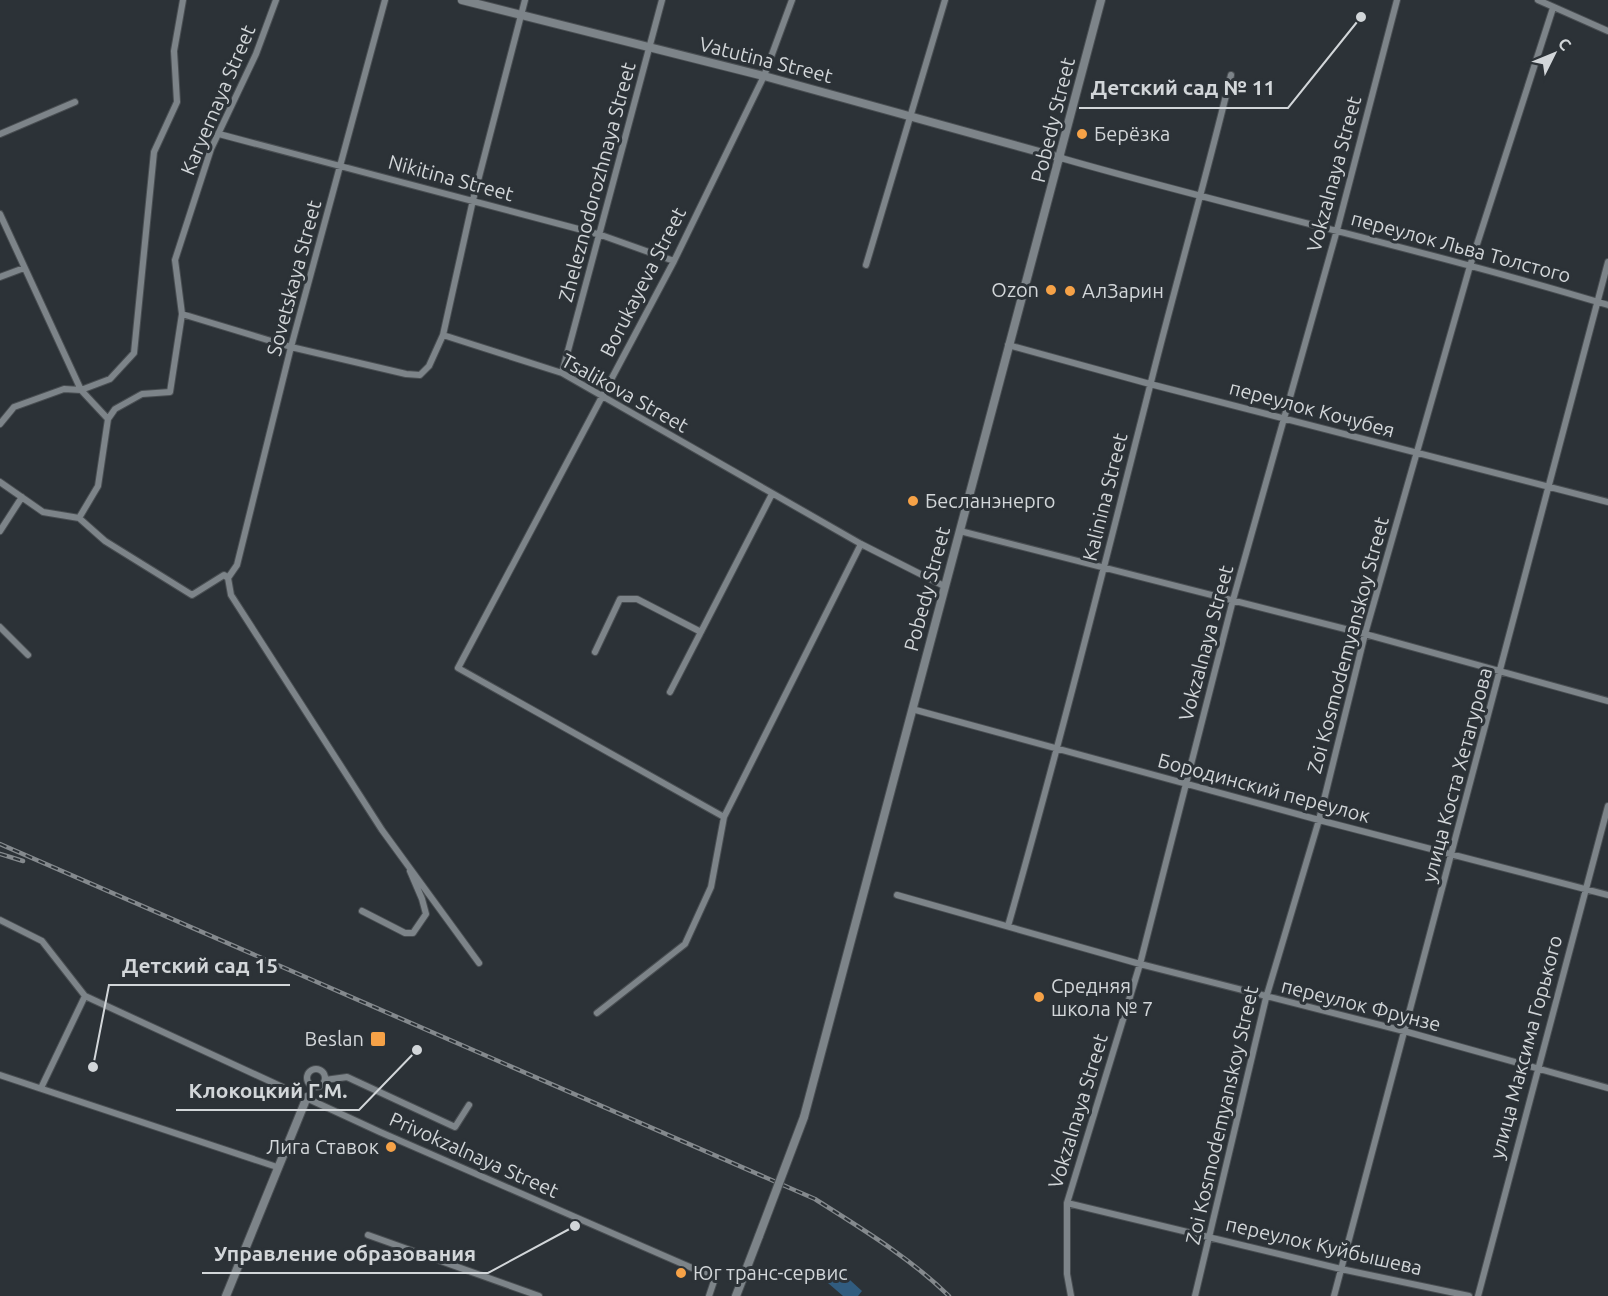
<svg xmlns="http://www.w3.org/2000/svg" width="1608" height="1296" font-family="Ubuntu,sans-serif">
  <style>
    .grass { fill: #315c7f }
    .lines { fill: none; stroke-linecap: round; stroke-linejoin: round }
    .minor-casing { stroke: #494e52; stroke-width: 8 }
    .tertiary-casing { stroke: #494e52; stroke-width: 10 }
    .secondary-casing { stroke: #494e52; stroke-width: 10 }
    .minor { stroke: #7d8489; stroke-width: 6 }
    .tertiary { stroke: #7d8489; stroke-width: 8 }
    .secondary { stroke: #7d8489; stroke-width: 8 }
    .rail-casing { stroke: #84898d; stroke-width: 4.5 }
    .rail { stroke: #2c3237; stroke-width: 2; stroke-dasharray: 7; stroke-linecap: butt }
    .secondary-bridge-casing { stroke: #494e52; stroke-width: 10; stroke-linecap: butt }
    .secondary-bridge { stroke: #7d8489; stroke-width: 8 }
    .poi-dot { fill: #f6a247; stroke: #2c3237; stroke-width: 2 }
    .labels { text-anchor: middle; stroke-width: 6; stroke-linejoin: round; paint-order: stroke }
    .street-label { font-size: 20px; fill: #d2d6d9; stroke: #2c3237 }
    .poi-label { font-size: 20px; fill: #d2d6d9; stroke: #2c3237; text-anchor: start }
    .leader { fill: none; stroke: #d2d6d9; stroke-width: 2 }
    .callout-dot { fill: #d2d6d9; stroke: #2c3237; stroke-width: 2 }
    .callout-label { font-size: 21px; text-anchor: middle; font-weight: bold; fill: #d2d6d9; stroke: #2c3237; stroke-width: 6; stroke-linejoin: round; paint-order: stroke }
  </style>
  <rect width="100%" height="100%" fill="#2c3237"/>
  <!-- grass -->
  <path class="grass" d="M839,1270L862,1291L858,1296H843L828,1283Z"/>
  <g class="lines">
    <!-- minor casing -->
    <g class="minor-casing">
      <path id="minor" d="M385,0L291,347L237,565L228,578L231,595L382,830L479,963
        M1538,0L1608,31
        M0,134L75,102
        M219,134L601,235L674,261
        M1061,158C1242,210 1427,250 1608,305
        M0,214L81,390L108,419
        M866,265L945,0
        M0,277L24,268
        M182,314L291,347L406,374L420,375L429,366L443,335L562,373L861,544L944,586
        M443,335L473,200L525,0
        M1008,345L1150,384L1608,502
        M562,373L662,0
        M0,424L14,407L64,389L81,390L110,379L134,353L154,152L177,102L174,51L183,0
        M0,482L43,512L79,518
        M0,531L22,497
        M960,531L1365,634L1608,701
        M228,578L224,575L192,595L105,541L79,518L98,486L108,419L115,409L142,394L170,392L182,314L175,260L211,149L256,54L276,0
        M0,627L28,655
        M595,652L620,599H637L701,632
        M670,692L772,494
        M912,709L1319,820L1608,895
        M724,817L458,668L674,261L764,76L792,0
        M897,895L1140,964L1404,1031L1608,1088
        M362,911L405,933H413L426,914L422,899L410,871
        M0,920L42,941L85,996
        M1008,926C1059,747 1104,567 1150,386C1176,282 1206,179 1231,75
        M597,1013L685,944L711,887L724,817L861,544
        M307 1078a9 9 0 1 1 18 0a9 9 0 1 1-18 0Z
        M0,1075L277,1167
        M325,1080L347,1077L455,1127L469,1105
        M41,1088L85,996L380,1132L715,1278L709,1296
        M1067,1203L1341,1269L1469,1296
        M368,1235L539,1296
        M1071,1296L1067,1274V1203L1140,964L1233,600L1337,230L1397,0
        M1195,1296L1266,998L1319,820L1365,634L1470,266L1553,8
        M1334,1296L1608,262
        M1478,1296L1608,806"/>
    </g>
    <!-- tertiary casing -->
    <g class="tertiary-casing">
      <path id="tertiary" d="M462,0L764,76L1061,158
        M226,1296L307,1097"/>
    </g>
    <!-- secondary casing -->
    <g class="secondary-casing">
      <path id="secondary" d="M804,1117L1101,0
        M736,1296L759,1236"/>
    </g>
    <!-- minor -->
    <use href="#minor" class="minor"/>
    <!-- tertiary -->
    <use href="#tertiary" class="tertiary"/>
    <!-- secondary -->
    <use href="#secondary" class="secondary"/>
    <!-- rail casing -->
    <g class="rail-casing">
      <path id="rail" d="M0,844L815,1199C862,1229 909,1257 949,1296
        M0,854L23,861"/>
    </g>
    <!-- rail -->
    <use href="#rail" class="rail"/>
    <!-- secondary-bridge casing -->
    <g class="secondary-bridge-casing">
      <path id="secondary-bridge" d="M759,1236L804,1117"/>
    </g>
    <!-- secondary-bridge -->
    <use href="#secondary-bridge" class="secondary-bridge"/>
  </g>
  <!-- markers -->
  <g class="poi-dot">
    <circle cx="1082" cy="134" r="6"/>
    <circle cx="1051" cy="290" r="6"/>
    <circle cx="1070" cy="291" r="6"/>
    <circle cx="913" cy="501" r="6"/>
    <circle cx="1039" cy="997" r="6"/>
    <rect x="370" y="1031" width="16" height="16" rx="3"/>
    <circle cx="391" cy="1147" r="6"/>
    <circle cx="681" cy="1273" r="6"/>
  </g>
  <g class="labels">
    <!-- street labels -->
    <g class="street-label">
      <text transform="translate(766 60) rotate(14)" y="7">Vatutina Street</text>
      <text transform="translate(218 100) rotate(-67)" y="7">Karyernaya Street</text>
      <text transform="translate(1053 120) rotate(-76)" y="7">Pobedy Street</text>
      <text transform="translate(1334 174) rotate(-75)" y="7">Vokzalnaya Street</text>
      <text transform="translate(451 178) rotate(15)" y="7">Nikitina Street</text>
      <text transform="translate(597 182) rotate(-75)" y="7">Zheleznodorozhnaya Street</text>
      <text transform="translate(1461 247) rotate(15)" y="7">переулок Льва Толстого</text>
      <text transform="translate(294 278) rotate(-75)" y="7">Sovetskaya Street</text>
      <text transform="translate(643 282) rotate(-63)" y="7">Borukayeva Street</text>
      <text transform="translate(625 393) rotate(29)" y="7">Tsalikova Street</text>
      <text transform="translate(1312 409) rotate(15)" y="7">переулок Кочубея</text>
      <text transform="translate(1105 497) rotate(-76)" y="7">Kalinina Street</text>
      <text transform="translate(927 589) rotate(-75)" y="7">Pobedy Street</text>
      <text transform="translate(1206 643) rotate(-75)" y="7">Vokzalnaya Street</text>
      <text transform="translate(1348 645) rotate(-75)" y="7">Zoi Kosmodemyanskoy Street</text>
      <text transform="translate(1457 775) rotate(-75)" y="7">улица Коста Хетагурова</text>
      <text transform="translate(1264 788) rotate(15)" y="7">Бородинский переулок</text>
      <text transform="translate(1361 1005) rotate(14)" y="7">переулок Фрунзе</text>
      <text transform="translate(1526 1047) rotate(-75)" y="7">улица Максима Горького</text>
      <text transform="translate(1078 1111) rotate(-73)" y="7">Vokzalnaya Street</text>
      <text transform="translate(1222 1115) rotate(-77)" y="7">Zoi Kosmodemyanskoy Street</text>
      <text transform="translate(474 1155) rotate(24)" y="7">Privokzalnaya Street</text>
      <text transform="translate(1324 1246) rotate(13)" y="7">переулок Куйбышева</text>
    </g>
    <!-- poi labels -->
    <g class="poi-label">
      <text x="1094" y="141">Берёзка</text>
      <text x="1039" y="297" text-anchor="end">Ozon</text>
      <text x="1082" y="298">АлЗарин</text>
      <text x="925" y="508">Бесланэнерго</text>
      <text x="1051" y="993">Средняя<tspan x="1051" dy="23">школа № 7</tspan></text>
      <text x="364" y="1046" text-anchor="end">Beslan</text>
      <text x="379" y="1154" text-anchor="end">Лига Ставок</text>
      <text x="693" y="1280">Юг транс-сервис</text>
    </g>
  </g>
  <!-- callouts -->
  <path class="leader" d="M1361 17L1288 108H1079M93 1067L109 985H290M417 1050L359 1110H176M575 1226L488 1273H202"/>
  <g class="callout-dot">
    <circle cx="1361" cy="17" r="6"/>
    <circle cx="93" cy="1067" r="6"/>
    <circle cx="417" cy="1050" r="6"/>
    <circle cx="575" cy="1226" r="6"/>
  </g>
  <g class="callout-label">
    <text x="1183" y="95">Детский сад № 11</text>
    <text x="200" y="973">Детский сад 15</text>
    <text x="268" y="1098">Клокоцкий Г.М.</text>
    <text x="345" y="1261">Управление образования</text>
  </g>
  <!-- north arrow -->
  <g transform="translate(1554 54) rotate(47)" stroke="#2c3237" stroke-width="4.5" paint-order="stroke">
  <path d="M0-4.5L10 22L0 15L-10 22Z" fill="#d2d6d9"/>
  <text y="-9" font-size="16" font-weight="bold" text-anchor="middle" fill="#d2d6d9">С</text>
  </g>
</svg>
